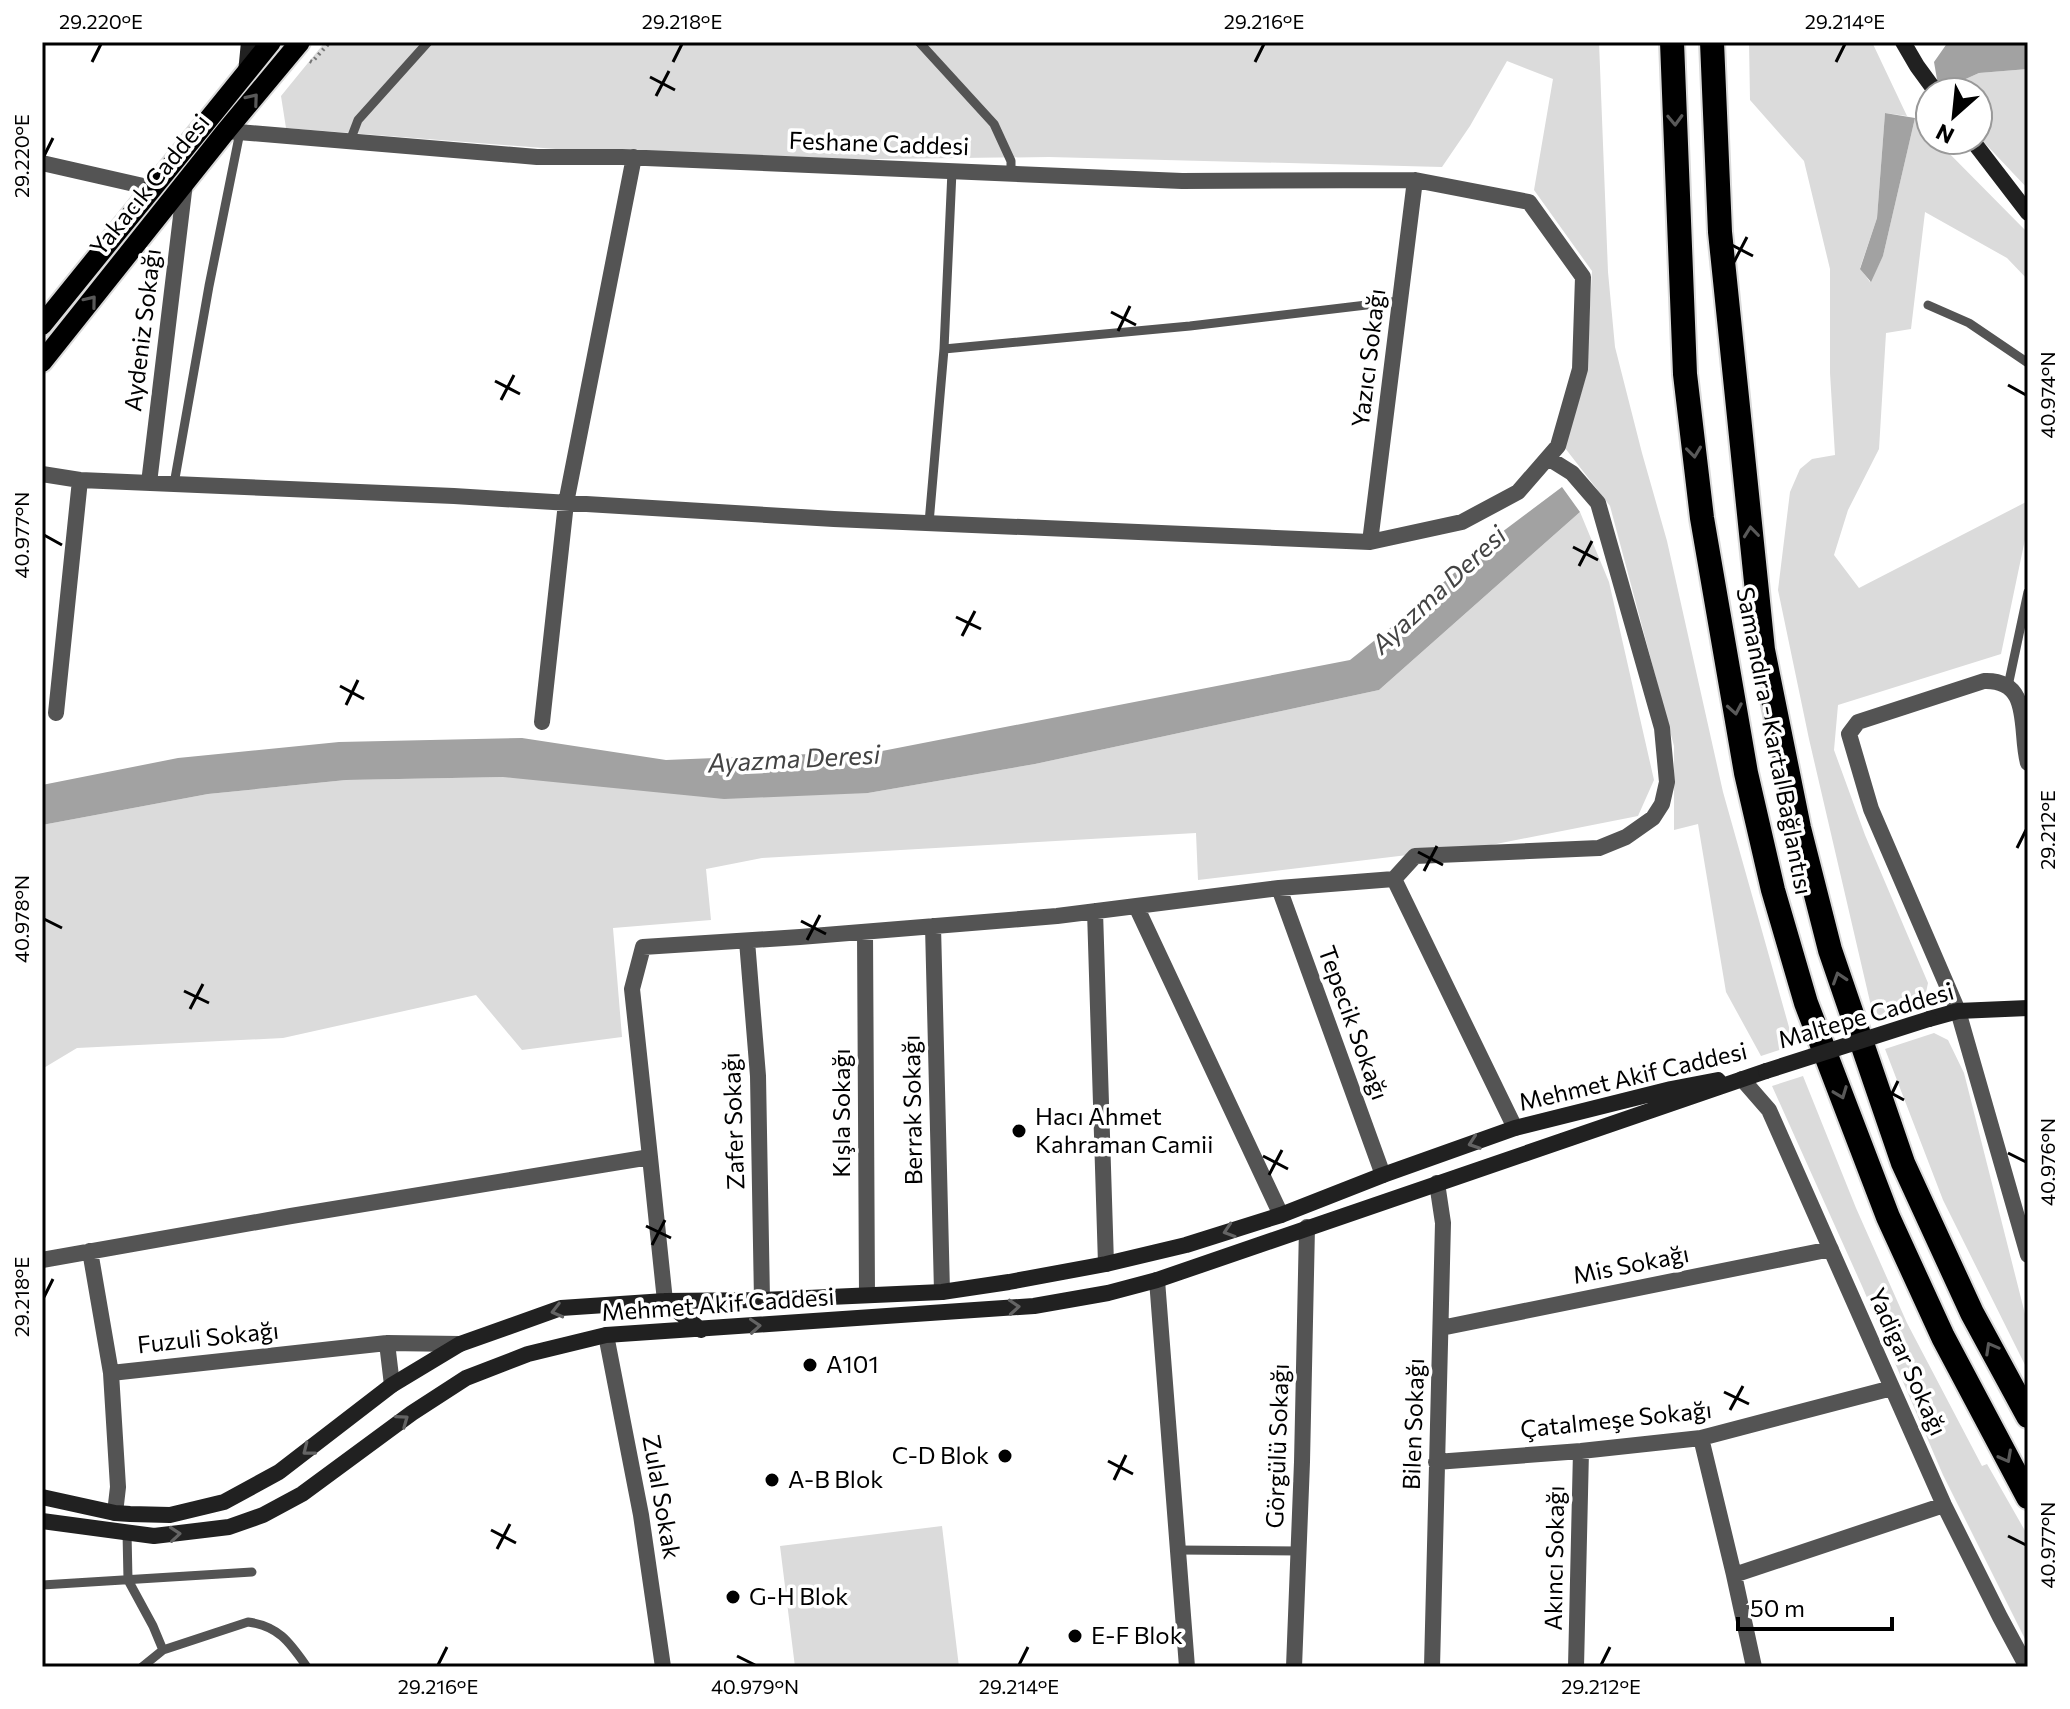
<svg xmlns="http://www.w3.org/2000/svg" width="2070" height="1709" font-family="Commissioner,sans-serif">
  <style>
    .green { fill: #dbdbdb }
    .water { fill: #a2a2a2 }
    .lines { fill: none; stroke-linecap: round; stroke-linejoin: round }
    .primary-casing { stroke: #dbdbdb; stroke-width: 24 }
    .highway-casing { stroke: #dbdbdb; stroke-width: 28 }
    .path { stroke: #767676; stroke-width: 4; stroke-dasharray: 2 4; stroke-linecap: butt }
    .lane { stroke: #545454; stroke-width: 9 }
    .street { stroke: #545454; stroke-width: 16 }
    .secondary { stroke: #212121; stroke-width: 16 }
    .primary { stroke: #000; stroke-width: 20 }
    .highway { stroke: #000; stroke-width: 24 }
    .secondary-bridge { stroke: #212121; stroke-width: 16 }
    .oneway { stroke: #595959 }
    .oneway2 { stroke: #646464 }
    .ticks { fill: none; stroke: #000; stroke-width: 3 }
    .poi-dot { fill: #000; stroke: #fff; stroke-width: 3 }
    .labels { text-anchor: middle; stroke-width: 7; stroke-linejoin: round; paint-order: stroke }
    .street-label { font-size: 24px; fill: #000; stroke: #fff }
    .poi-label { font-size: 24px; fill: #000; stroke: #fff; text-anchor: start }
    .water-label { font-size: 26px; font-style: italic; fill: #434343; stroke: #fff }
    .neatline { fill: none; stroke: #000; stroke-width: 3 }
    .ticks-label { font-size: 20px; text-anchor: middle; fill: #000 }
  </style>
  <rect width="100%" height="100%" fill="#fff"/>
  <!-- green -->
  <path class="green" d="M325,42H1599L1608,272L1615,347L1642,453L1667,541L1723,792L1794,1045L1761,1056L1726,992L1698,824L1674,830V746L1610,506L1565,448L1586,376L1592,271L1534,190L1553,79L1507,61L1470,126L1442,167L1049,157L710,161L286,128L281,96Z
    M1749,42H1872L1907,116L1885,113L1877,218L1860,268L1870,282L1883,256L1915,118L1930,134V140H1936L2028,233V280L2007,258L1925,212L1911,329L1886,333L1879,449L1848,510L1834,555L1859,588L2028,501V525L2001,654L1838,705L1834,750L1865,835L1928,983L1924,1002L1874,1019L1809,739L1778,590L1790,492L1800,469L1812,459L1835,455L1830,373V269L1804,161L1750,100Z
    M2028,69V189L1978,136V92L1939,91L1979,73Z
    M1580,512L1609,582L1654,780L1638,816L1491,845L1198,880L1196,833L762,858L706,869L711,920L613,928L622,1037L522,1050L476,995L283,1038L77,1048L42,1069V825L208,794L346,780L503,777L868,793L1035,764L1379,690Z
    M1934,1033L1948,1040L1964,1073L2025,1314L2028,1320V1371L1943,1200L1885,1049Z
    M1803,1076L1856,1208L1907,1323L1982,1466L1987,1464L2028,1536V1645L1943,1475L1862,1286L1772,1086Z
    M942,1526L959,1667H795L780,1546Z"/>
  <!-- water -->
  <path class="water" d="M1948,42H2028V69L1979,73L1939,91L1934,62Z
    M1885,113L1915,118L1883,256L1871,282L1860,269L1877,218Z
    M1562,487L1580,512L1379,690L1035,764L868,793L724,799L503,777L346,780L208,794L42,825V785L178,758L339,742L522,738L666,760L882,751L1350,660L1405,616L1494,538Z"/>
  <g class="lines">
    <!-- primary casing -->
    <g class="primary-casing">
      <path id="primary" d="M42,325L271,42
        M42,362L226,131L300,42"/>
    </g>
    <!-- highway casing -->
    <g class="highway-casing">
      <path id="highway" d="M1672,42L1685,374L1702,518L1746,773L1773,890L1806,1003L1888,1217L1943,1337L2028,1497
        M1712,42L1720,232L1763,650L1799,828L1830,950L1903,1163L1972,1313L2028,1416"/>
    </g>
    <!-- path -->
    <path class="path" d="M310,61L312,62L330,42"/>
    <!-- lane -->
    <path class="lane" d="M919,42L994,124L1011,161V173
      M350,141L358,120L428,42
      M1928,305L1969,323L2028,363
      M944,349L1190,326L1400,301
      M174,484L209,286L240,132
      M929,523L944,349L952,171
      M2008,686L2028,592
      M127,1532L128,1580L153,1626L163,1650
      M1178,1550L1299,1551
      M42,1585L252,1572
      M142,1667L163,1650L248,1622C279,1626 290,1643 307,1667"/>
    <!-- street -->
    <path class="street" d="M42,163L152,188
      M42,474L80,480L454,496L834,519L1370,542L1462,522L1518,492L1558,446L1580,369L1583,277L1529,202L1415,180L1182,181L622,157H537L226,131
      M149,483L185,183
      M1370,542L1415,180
      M56,713L80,480
      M542,722L566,503L634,157
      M2028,763C2019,732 2033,679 1984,681L1858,722L1849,734L1871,809L1958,1011L2028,1255
      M1394,879L1515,1128
      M1279,888L1383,1175
      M1136,906L1281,1215
      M1095,911L1106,1264
      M933,926L942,1292
      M865,932L867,1295
      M747,941L758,1076L762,1300
      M1742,1079L1769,1110L1944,1505L2000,1617L2027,1667
      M650,1157L665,1301
      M90,1251L111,1373L387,1343L460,1344
      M42,1260L291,1216L650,1157L632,989L643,947L800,937L1057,916L1279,888L1394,879L1415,856L1599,848L1626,837L1653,818L1662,804L1667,782L1662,728L1598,503L1572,473L1548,458
      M1157,1280L1187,1667
      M1441,1328L1831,1249
      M606,1335L641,1515L663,1667
      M387,1343L392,1385
      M111,1373L118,1487L115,1513
      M1701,1438L1734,1575L1944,1505
      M1436,1462L1581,1451L1701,1438L1892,1388
      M1734,1575L1754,1667
      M1294,1667L1302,1462L1307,1227
      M1432,1667L1443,1223L1437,1183
      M1576,1667L1581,1451"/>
    <!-- secondary -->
    <path class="secondary" d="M1903,42L1917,66L1936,92
      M246,73L249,42
      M1972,140L2028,213
      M1929,1019L1958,1011L2028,1008
      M665,1301L701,1330
      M42,1497L115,1513L130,1514L170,1515L224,1502L279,1472L392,1385L460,1344L561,1308L665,1301L762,1300L942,1292L1009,1282L1106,1264L1186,1245L1281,1215L1383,1175L1515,1128L1671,1089L1718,1080
      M42,1521L154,1536L229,1527L263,1515L302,1494L412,1413L466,1378L528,1354L606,1335L1034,1306L1108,1293L1157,1280L1766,1071"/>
    <!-- primary -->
    <use href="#primary" class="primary"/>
    <!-- highway -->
    <use href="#highway" class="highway"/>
    <!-- secondary-bridge -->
    <path class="secondary-bridge" d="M1766,1071L1929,1019"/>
  </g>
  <!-- one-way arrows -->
  <defs><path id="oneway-chevron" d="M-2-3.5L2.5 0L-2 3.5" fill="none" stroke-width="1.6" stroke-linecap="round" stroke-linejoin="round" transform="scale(2)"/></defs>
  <g class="oneway">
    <use href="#oneway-chevron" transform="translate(253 99) rotate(-50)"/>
    <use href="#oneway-chevron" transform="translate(1675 120) rotate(88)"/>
    <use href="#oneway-chevron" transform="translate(91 301) rotate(-51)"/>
    <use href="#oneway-chevron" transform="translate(1694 452) rotate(83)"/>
    <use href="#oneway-chevron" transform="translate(1751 532) rotate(-96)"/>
    <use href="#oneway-chevron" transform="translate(1735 709) rotate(80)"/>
    <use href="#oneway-chevron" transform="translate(1839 978) rotate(-108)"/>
    <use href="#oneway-chevron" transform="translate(1841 1093) rotate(69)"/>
    <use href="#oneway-chevron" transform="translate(1991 1348) rotate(-119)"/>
    <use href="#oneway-chevron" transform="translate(2006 1457) rotate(62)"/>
  </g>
  <g class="oneway2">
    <use href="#oneway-chevron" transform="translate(1474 1143) rotate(161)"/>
    <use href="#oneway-chevron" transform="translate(1229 1231) rotate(162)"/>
    <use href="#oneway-chevron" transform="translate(1014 1307) rotate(-4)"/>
    <use href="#oneway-chevron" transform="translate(557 1311) rotate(166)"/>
    <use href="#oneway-chevron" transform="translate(755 1326) rotate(-4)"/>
    <use href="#oneway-chevron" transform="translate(403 1420) rotate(-36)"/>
    <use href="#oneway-chevron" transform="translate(308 1450) rotate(142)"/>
    <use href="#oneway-chevron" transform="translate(175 1534) rotate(-5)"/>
  </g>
  <!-- ticks -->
  <path class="ticks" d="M92,62L101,44M673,62L682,44M1255,62L1264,44M1836,62L1845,44M650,77L675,90M656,96L669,71M44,156L53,138M1728,243L1753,256M1734,262L1747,237M1111,312L1136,325M1118,331L1130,306M495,381L520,394M2008,385L2026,395M501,400L514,375M44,535L62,545M1573,547L1598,560M1579,566L1592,541M956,617L981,629M962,636L975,611M340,686L364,699M346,705L358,680M2017,848L2026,830M1418,852L1443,865M1424,871L1437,846M44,919L62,928M801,921L826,934M807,940L820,915M184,991L209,1003M190,1009L203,984M1880,1087L1904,1100M1886,1106L1898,1081M2008,1153L2026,1162M1263,1156L1288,1169M1269,1175L1282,1150M646,1226L671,1238M652,1245L665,1220M44,1297L53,1279M1724,1392L1749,1404M1730,1410L1743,1386M1108,1461L1133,1474M1114,1480L1126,1455M491,1530L516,1543M2008,1536L2026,1545M497,1549L510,1524M737,1656L755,1665M438,1665L447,1647M1019,1665L1028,1647M1601,1665L1610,1647"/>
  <!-- markers -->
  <g class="poi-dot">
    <circle cx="1019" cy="1131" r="8"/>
    <circle cx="810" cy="1365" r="8"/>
    <circle cx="1005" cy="1456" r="8"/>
    <circle cx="772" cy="1480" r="8"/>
    <circle cx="733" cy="1597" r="8"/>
    <circle cx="1075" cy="1636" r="8"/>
  </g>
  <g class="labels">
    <!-- street labels -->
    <g class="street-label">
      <text transform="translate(879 144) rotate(2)" y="8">Feshane Caddesi</text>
      <text transform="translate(150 185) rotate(-51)" y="8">Yakacık Caddesi</text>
      <text transform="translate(143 330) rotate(-83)" y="8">Aydeniz Sokağı</text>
      <text transform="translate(1369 358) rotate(-83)" y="8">Yazıcı Sokağı</text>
      <text transform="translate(1774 741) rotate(79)" y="8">Samandıra - Kartal Bağlantısı</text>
      <text transform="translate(1866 1016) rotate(-16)" y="8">Maltepe Caddesi</text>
      <text transform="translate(1353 1023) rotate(70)" y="8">Tepecik Sokağı</text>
      <text transform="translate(1633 1077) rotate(-13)" y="8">Mehmet Akif Caddesi</text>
      <text transform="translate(913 1110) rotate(-91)" y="8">Berrak Sokağı</text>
      <text transform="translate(842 1113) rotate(-90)" y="8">Kışla Sokağı</text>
      <text transform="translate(734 1121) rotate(-92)" y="8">Zafer Sokağı</text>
      <text transform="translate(1631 1265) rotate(-11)" y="8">Mis Sokağı</text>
      <text transform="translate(718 1305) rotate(-4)" y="8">Mehmet Akif Caddesi</text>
      <text transform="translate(208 1338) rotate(-6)" y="8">Fuzuli Sokağı</text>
      <text transform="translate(1907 1362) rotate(66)" y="8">Yadigar Sokağı</text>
      <text transform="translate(1616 1420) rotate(-6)" y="8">Çatalmeşe Sokağı</text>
      <text transform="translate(1414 1424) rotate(-88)" y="8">Bilen Sokağı</text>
      <text transform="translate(1278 1446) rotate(-88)" y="8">Görgülü Sokağı</text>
      <text transform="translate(661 1497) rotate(80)" y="8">Zulal Sokak</text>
      <text transform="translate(1555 1558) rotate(-89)" y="8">Akıncı Sokağı</text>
    </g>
    <!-- poi labels -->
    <g class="poi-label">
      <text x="1035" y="1125">Hacı Ahmet<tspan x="1035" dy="28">Kahraman Camii</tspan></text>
      <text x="826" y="1373">A101</text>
      <text x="989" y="1464" text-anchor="end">C-D Blok</text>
      <text x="788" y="1488">A-B Blok</text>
      <text x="749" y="1605">G-H Blok</text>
      <text x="1091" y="1644">E-F Blok</text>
    </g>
    <!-- water labels -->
    <g class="water-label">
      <text transform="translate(1439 590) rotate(-43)" y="9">Ayazma Deresi</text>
      <text transform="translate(794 759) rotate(-3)" y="9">Ayazma Deresi</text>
    </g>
  </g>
  <!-- border -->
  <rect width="2070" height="1709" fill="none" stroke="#ffffff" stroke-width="88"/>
  <!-- north arrow -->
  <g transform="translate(1954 116) rotate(207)"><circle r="38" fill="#ffffff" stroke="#999999" stroke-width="2"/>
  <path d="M0-6L14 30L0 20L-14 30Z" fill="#000000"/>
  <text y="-12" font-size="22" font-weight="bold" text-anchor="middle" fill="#000000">N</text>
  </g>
  <!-- scale -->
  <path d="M1738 1617v12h154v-12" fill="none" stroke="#000000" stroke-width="4"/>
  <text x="1750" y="1617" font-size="24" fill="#000000" stroke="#ffffff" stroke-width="6" paint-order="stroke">50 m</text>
  <rect x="44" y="44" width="1982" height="1621" class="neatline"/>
  <g class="ticks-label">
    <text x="101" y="29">29.220°E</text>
    <text x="682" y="29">29.218°E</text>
    <text x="1264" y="29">29.216°E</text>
    <text x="1845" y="29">29.214°E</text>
    <text transform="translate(22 156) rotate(-90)" y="7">29.220°E</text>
    <text transform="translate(2048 395) rotate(-90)" y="7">40.974°N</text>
    <text transform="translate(22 535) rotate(-90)" y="7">40.977°N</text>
    <text transform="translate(2048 830) rotate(-90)" y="7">29.212°E</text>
    <text transform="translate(22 919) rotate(-90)" y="7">40.978°N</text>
    <text transform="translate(2048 1162) rotate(-90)" y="7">40.976°N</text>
    <text transform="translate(22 1297) rotate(-90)" y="7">29.218°E</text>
    <text transform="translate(2048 1545) rotate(-90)" y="7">40.977°N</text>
    <text x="438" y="1694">29.216°E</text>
    <text x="755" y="1694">40.979°N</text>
    <text x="1019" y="1694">29.214°E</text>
    <text x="1601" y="1694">29.212°E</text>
  </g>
</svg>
